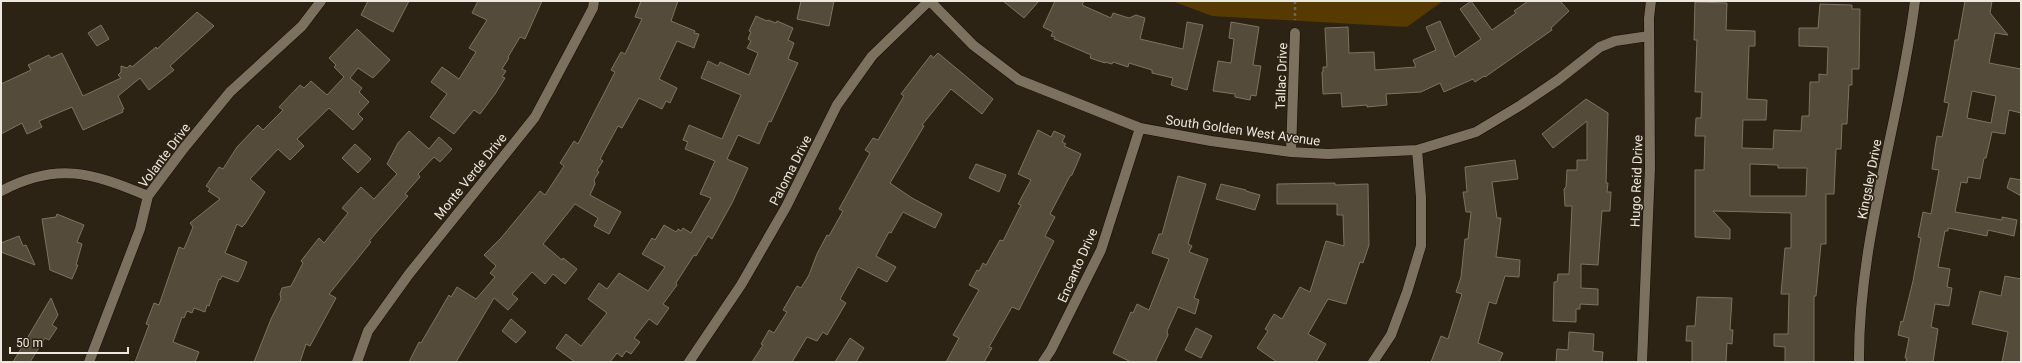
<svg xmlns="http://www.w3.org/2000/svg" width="2022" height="363" font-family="Roboto,sans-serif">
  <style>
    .green { fill: #563a00 }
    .building { fill: #554b3a; stroke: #7e7260; fill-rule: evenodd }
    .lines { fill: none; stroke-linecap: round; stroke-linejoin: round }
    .street-casing { stroke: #150c01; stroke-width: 11 }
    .path { stroke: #6b6355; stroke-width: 2.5; stroke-dasharray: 3 3; stroke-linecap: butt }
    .street { stroke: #7c715f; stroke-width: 10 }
    .labels { text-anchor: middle; stroke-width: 3; stroke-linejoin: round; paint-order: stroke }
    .street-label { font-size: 13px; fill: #ede7dd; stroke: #2d2314 }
  </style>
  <rect width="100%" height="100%" fill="#2d2314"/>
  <!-- green -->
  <path class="green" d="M1172,1H1443L1407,27L1212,16Z"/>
  <!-- building -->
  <path class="building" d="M368,1H409L393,32L361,15Z
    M478,1H542L525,39L520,37L508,57L509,58L502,69L506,71L502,77L505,78L495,94L480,114L474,110L454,134L430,117L447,94L431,82L442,67L459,79L476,52L469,48L487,20L472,13Z
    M641,1H678L671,21L695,31L694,33L699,34L694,48L677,41L659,79L677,88L670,103L666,101L662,109L639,98L622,128L618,126L600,159L603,161L597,170L599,172L594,180L595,184L590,195L621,212L609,234L594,226L598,218L575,204L543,244L562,260L563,258L577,269L565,284L553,274L545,284L532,272L512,294L518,299L508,310L494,298L456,362H409L419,342L421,343L449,295L451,297L457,287L476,299L495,277L490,273L496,266L484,255L501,238L540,191L545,195L564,166L560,163L574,141L578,144L615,72L611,70L621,52L625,54L642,19L635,17Z
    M801,1H834L829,26L797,19Z
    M1003,1H1039L1024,18Z
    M1055,1H1084L1082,5L1111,18L1113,13L1129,18L1136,15L1145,18L1140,39L1183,49L1187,22L1203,25L1187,90L1171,85L1173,78L1152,73V70L1129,63L1128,67L1113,62L1112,64L1105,62V63L1090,58L1091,55L1054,39L1055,37L1051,36L1053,32L1043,27Z
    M1471,1L1492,30L1516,13L1514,11L1528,1H1560L1569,11L1551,28L1552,30L1485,77L1484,76L1475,82L1473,79L1444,92L1440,83L1421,92L1386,94L1387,105L1367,107V105L1342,107L1341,93L1323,94L1322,72H1323V67H1327L1325,28L1348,27L1349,53L1374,52L1375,70L1416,67L1413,60L1436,50L1426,27L1440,21L1455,57L1481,39L1460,9Z
    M1965,1H1992L1990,13L2008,35L1995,33L1989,63L2021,69V113L2009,110L2005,134L1992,132L1986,158H1984L1980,179L1968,177L1967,183L1961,182L1955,212L2002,220V217L2017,220L2014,236L1988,230L1987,236L1948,228V231H1945L1938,267L1950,269L1947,287L1952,288L1949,306L1935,304L1931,327L1938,329L1933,362H1906L1907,358H1905L1909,338L1898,335L1901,321L1903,322L1913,281L1921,238L1918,237L1923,212L1931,214L1939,170L1932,169L1935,148L1937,136L1942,137L1949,103L1944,102L1953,53L1955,40H1958ZM1972,91L1996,96L1991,123L1967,118Z
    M1695,2L1727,3L1726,30L1755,31V46H1749L1747,99L1767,100L1766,120H1743L1742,148L1773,149L1774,130L1801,131L1802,116H1809L1810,82H1819V74L1827,75L1828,47L1799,46V28H1818L1820,4L1852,5V9H1860L1859,69H1852V85H1849L1847,124H1842L1841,149H1836L1834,194H1826V244H1821L1816,296H1814V362H1785V347L1774,346V334H1788L1789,294H1781L1785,248H1791V213L1713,211L1730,229V239L1695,237V170H1704L1705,136H1695L1696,118H1701L1702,92H1695L1697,40H1694ZM1750,164L1778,165V168H1807L1806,196H1750Z
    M197,12L214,26L170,66L174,70L149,90L140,78L118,96L124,109L122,110L123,112L83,130L72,107L39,121L42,127L27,134L22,123L1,134V84L31,70L28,65L49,55L51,58L62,53L83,96L121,78L118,75L121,72V66L127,68L130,65L132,67L156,47L157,49Z
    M756,16L767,21L768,20L776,23L777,21L793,28L788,40L794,43L788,59L798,63L771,122L769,121L759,144L738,135L727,159L748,168L732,203L712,239L708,236L696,256L694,255L676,283L677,285L663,304L669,308L657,325L649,319L634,338L640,342L631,354L626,351L622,357L617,353L610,362H575L556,348L566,334L581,346L607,313L588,299L599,283L607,289L619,273L648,291L665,267L642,254L652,238L655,240L664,225L676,232L678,229L681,231L683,228L691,233L711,198L700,194L715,161L685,149L688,142L683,140L689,125L722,139L741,95L701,78L708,61L718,66L720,62L749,75L758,53L747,48L751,41L748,39L751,32L749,31Z
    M1231,22L1259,27L1253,65L1261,66L1256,96L1251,95L1250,100L1235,97V94L1213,91L1218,61L1231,63L1234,39L1229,38Z
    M101,25L109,39L97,46L88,33Z
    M357,29L390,60L373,78L358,68L350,78L362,88L359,92L369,102L358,114L363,119L353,130L329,108L297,139L304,146L290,160L278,149L250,179L265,192L245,224L242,227L237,224L225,253L247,262L241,277L238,282L222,276L220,280L219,279L209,306L207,305L205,312L194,308L192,313L187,311L184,318L182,317L173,342L199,352L195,362H135L149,325L146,324L154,303L159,305L179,247L184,249L193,227L190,223L220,199L208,191L210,189L206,186L219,167L223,169L237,147L258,125L263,130L283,110L279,107L300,85L304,88L311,81L327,95L344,77L334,67L336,65L329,58Z
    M938,53L993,99L982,114L951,89L922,125L924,126L890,183L912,198L942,214L935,228L903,212L891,233L889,232L876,256L896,267L887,282L858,267L840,299L846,303L827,335L823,332L817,341L807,337L792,362H752L763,345L761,344L769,330L774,333L787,312L783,310L797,286L801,288L809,275L817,254L827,235L829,236L843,211L839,209L870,153L865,150L873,138L878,140L904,96L901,94L920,69L931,55L933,58Z
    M1586,99L1608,113L1606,183H1608L1607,192H1611L1610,211H1602L1598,265L1581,264V288L1598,289V305L1580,304V309H1576V322L1553,321L1554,282H1557L1558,274H1569L1572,206H1565L1564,189L1566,187L1567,170H1577V160H1587V121L1553,148L1542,134Z
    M1038,130L1051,137L1054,131L1065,136L1062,142L1066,144L1064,146L1081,154L1072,175L1070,176L1050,214L1055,217L1045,236L1054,241L1019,310L1012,307L989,347L992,348L984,362H946L959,338L953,335L979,290L969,285L977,270L979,271L983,263L986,265L1000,240L1003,241L1021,205L1018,204L1031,180L1018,174Z
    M409,131L429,149L439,137L452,149L440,162L434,157L418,174L420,177L405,194L408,196L369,241L371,242L329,294L336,298L310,346L306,344L300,362H254L271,319L281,299L280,294L282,288L291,286L303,263L301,261L319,238L324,243L348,213L342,208L361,187L374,199L397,174L387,164L398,143Z
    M355,144L371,159L358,173L342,158Z
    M1515,160L1518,179L1492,182L1497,218H1501L1496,257L1520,260L1519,277L1505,276L1496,304L1489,302L1478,343L1503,353L1499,362H1431L1441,336L1448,339L1462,294L1456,292L1461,277L1465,239H1468L1471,212H1466L1463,192H1467L1465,167Z
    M976,164L1006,175L999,192L969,178Z
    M1178,176L1206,184L1188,244L1192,246L1189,252L1208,259L1194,298L1199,300L1195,314L1178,307L1167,331L1168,335L1155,362H1131L1113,353L1131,312L1133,313L1137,304L1149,310L1169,259L1152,253L1159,234H1162Z
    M2010,178L2021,180V196L2007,188Z
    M1335,183V185L1368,184L1369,245L1363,263L1360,262L1346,304L1328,299L1308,334L1326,344L1316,362H1277L1257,348L1268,331L1265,329L1274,314L1282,319L1300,287L1310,292L1326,241L1344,246L1343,215H1337V204H1277V184Z
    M1221,184L1246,190V191L1260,195L1255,210L1216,199Z
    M57,214L84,225L77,242L82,244L76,265H78L72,279L50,270L42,219L56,217Z
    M19,236L23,246L26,245L35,265L1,252V243Z
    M2005,276L2021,279V362H2002L2008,332L1972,324L1980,291L2001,296Z
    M1697,297L1732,298L1730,330H1733L1732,344L1727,343L1726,362H1692V341H1686L1687,326H1695Z
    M51,298L58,315L52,325L57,328L49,340L45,338L30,362H13Z
    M511,319L526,332L516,343L502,331Z
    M1196,328L1212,336L1201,358L1185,350Z
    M1569,332L1594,334L1593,351L1603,352L1602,362H1556L1557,349L1568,350Z
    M850,338L864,348L856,362H835Z"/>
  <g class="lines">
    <!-- street casing -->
    <g class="street-casing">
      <path id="street" d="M930,1L973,45L1019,80L1140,128L1211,141L1291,152L1328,154L1417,150L1476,132L1521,105L1558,80L1600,47L1615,41L1649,36
        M1291,152L1295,33
        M1,191C58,161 92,173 148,196
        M89,362L140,229L148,196L184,148L230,92L302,26L321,1
        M357,362L368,331L409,274L535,117L593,8L594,1
        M689,362L741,285L786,207L837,105L872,56L929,1
        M1043,362L1051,350L1101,250L1140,128
        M1373,362L1391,335L1407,292L1421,246V197L1417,150
        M1642,362L1650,168L1649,18L1651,1
        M1859,362C1858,240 1900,122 1915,1"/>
    </g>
    <!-- path -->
    <path class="path" d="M1295,1V20"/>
    <!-- street -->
    <use href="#street" class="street"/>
  </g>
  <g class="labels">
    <!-- street labels -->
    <g class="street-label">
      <text transform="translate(1281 76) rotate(-88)" y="5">Tallac Drive</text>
      <text transform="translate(1243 130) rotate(8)" y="5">South Golden West Avenue</text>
      <text transform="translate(164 155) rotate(-53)" y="5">Volante Drive</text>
      <text transform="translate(790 170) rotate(-63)" y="5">Paloma Drive</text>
      <text transform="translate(470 176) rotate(-51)" y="5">Monte Verde Drive</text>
      <text transform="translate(1869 179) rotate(-79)" y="5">Kingsley Drive</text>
      <text transform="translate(1636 181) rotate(-88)" y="5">Hugo Reid Drive</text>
      <text transform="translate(1077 265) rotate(-66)" y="5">Encanto Drive</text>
    </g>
  </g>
  <!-- border -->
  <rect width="2022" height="363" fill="none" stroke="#ede7dd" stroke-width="4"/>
  <!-- scale -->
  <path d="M10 347v6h118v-6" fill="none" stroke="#ede7dd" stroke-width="2"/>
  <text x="16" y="347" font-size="12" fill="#ede7dd" stroke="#2d2314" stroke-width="3" paint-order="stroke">50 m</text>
</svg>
